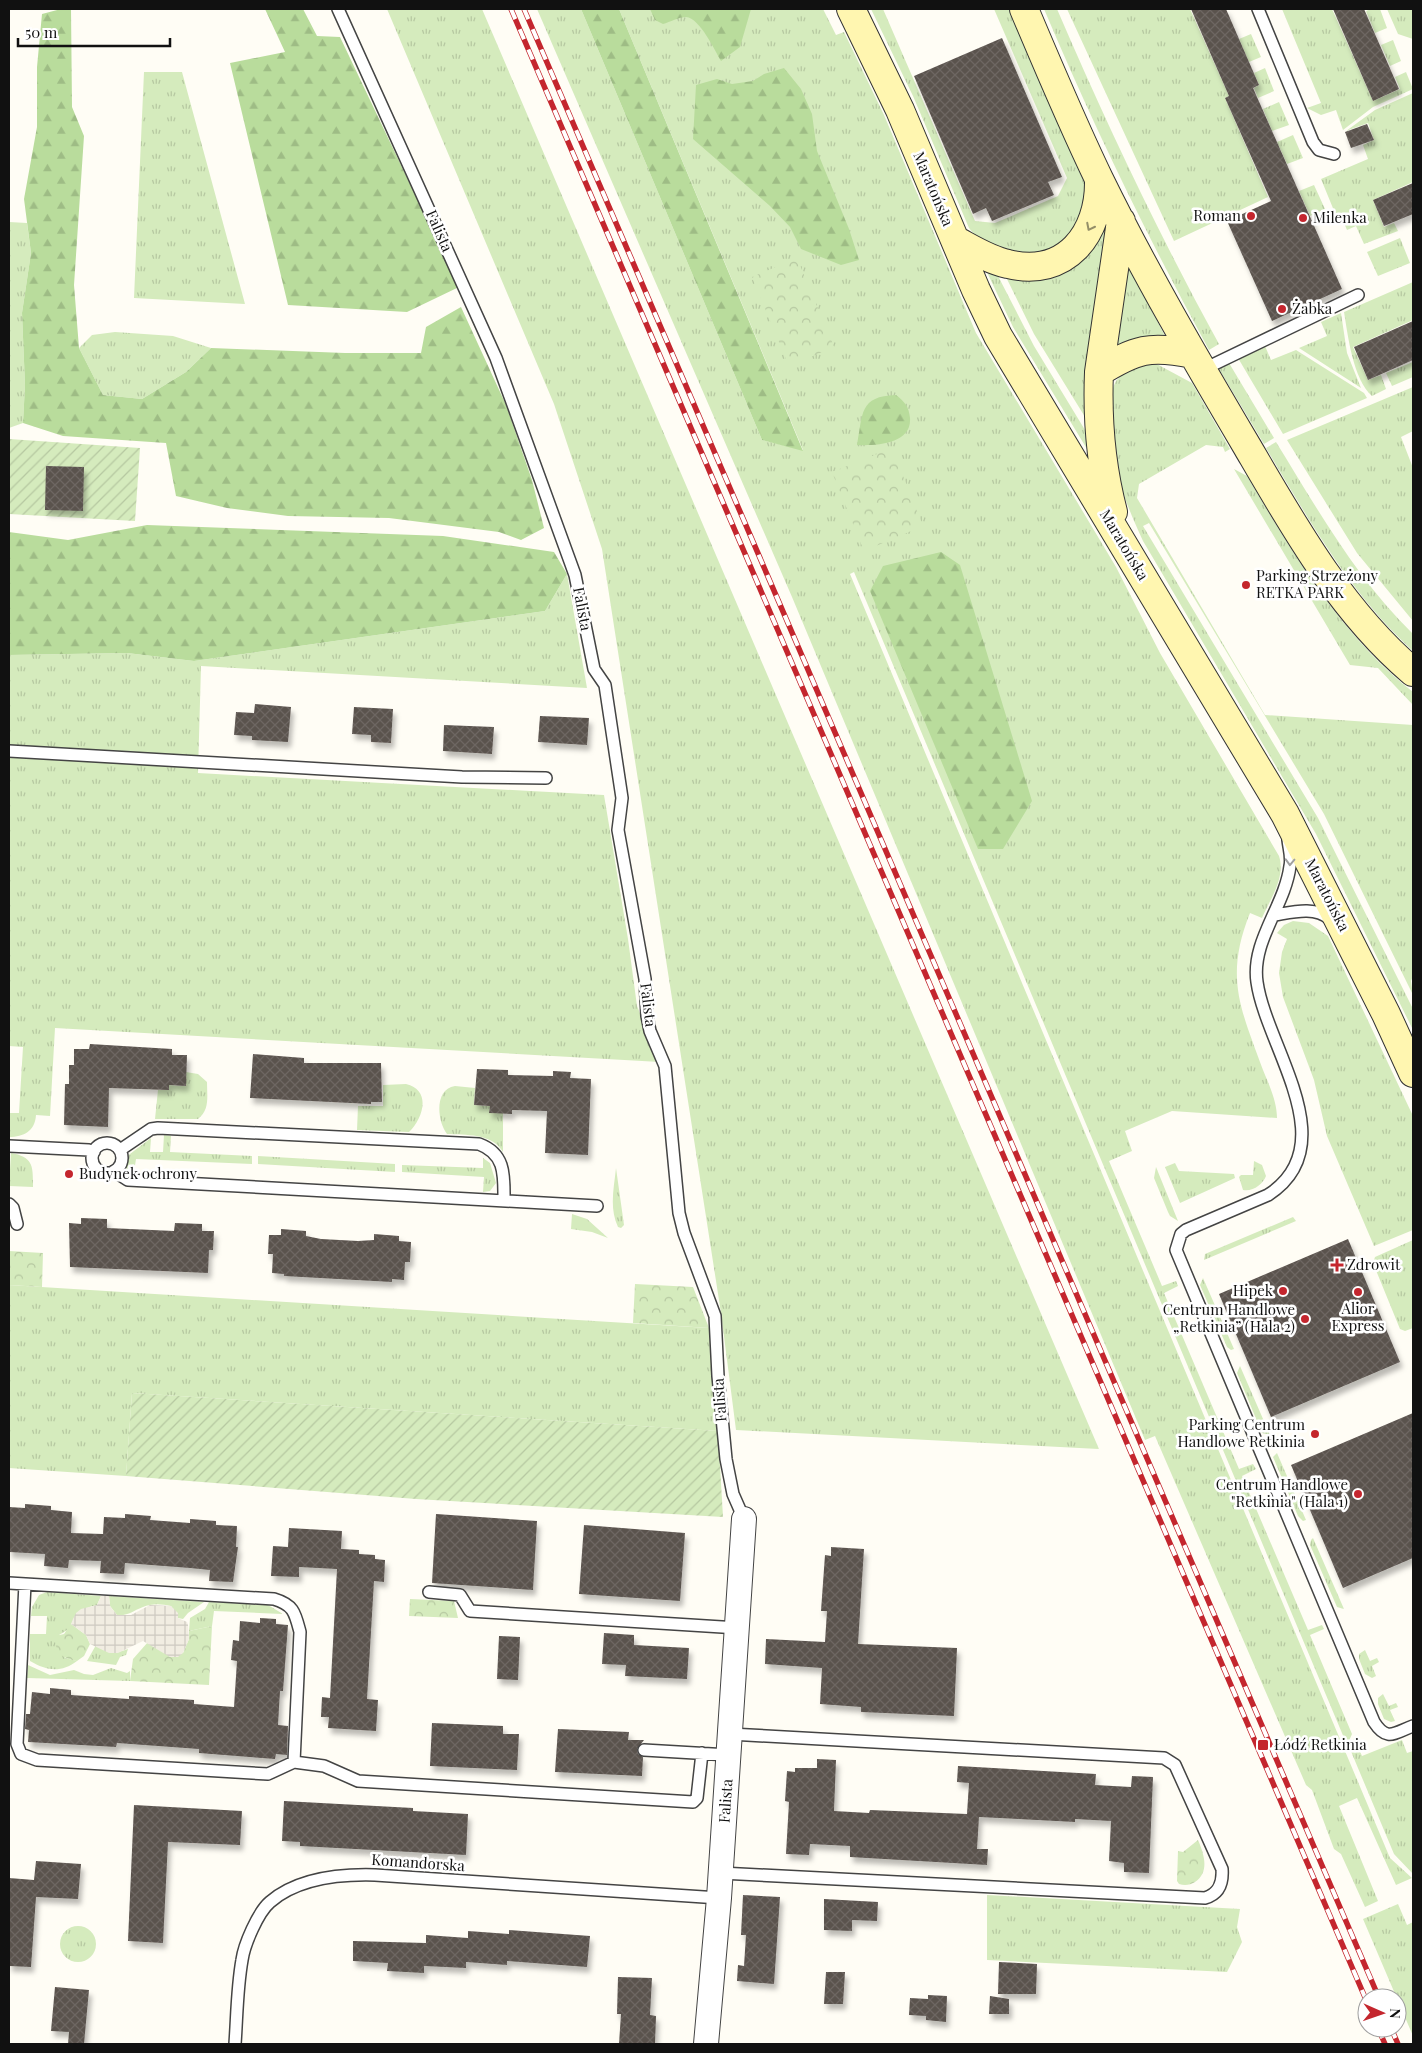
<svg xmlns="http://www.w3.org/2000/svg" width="1422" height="2053" font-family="'Playfair Display',serif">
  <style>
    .grass { fill: url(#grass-tufts) }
    .forest { fill: url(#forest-firs) }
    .park { fill: url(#park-crowns) }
    .garden { fill: url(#garden-furrows) }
    .plaza { fill: url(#plaza-grid) }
    .building { fill: url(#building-cross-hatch); filter: url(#shadow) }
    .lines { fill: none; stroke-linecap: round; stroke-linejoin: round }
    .lane-casing { stroke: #444; stroke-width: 14 }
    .street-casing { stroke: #444; stroke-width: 26 }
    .secondary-casing { stroke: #333; stroke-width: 30 }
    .lane { stroke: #fff; stroke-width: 11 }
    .street { stroke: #fff; stroke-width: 24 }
    .secondary { stroke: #fff6b0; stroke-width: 28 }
    .rail-casing { stroke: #c4262e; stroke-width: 5.5 }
    .rail { stroke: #fff; stroke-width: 4; stroke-dasharray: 11; stroke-linecap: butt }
    .oneway { stroke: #948f68 }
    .oneway2 { stroke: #a0a0a0 }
    .poi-dot { fill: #c4262e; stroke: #fff; stroke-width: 2 }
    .labels { text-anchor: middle; stroke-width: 5; stroke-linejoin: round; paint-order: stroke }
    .street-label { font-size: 15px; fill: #111; stroke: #fff }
    .poi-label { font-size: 15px; fill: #111; stroke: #fff; text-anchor: start }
  </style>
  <defs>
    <pattern id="grass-tufts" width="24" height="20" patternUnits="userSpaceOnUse" patternTransform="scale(1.25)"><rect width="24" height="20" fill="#d5ebbd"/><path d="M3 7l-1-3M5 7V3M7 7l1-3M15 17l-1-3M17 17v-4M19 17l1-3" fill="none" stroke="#b6c8a1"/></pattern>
    <pattern id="forest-firs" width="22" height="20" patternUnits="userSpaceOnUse" patternTransform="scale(1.25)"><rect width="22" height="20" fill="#b9dc9c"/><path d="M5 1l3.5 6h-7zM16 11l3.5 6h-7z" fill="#9ebc85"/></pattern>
    <pattern id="park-crowns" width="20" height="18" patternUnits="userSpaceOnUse" patternTransform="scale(1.25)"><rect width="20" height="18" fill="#d5ebbd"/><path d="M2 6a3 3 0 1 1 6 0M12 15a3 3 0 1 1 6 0" fill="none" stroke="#b6c8a1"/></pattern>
    <pattern id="garden-furrows" width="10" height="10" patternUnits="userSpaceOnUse" patternTransform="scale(1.25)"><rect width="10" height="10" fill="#d5ebbd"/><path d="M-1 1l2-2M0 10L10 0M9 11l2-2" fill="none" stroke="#b6c8a1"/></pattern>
    <pattern id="plaza-grid" width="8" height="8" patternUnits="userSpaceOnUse" patternTransform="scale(1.25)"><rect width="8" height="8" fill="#f1ede2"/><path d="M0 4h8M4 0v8" fill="none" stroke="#cecac1"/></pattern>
    <pattern id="building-cross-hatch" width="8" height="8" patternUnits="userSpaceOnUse" patternTransform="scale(1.25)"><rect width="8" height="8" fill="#5a524d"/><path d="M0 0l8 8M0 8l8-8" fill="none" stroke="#6d6662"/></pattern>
    <filter id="shadow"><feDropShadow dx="3" dy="5.5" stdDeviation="2.5" flood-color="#0004"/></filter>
  </defs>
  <rect width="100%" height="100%" fill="#fffdf5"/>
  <!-- grass -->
  <path class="grass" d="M387,9H482L1099,1449L736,1430L721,1313L602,549L554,404Z
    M537,9H581L762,440L803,450L619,9H823L836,35L844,32L884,115L976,333L1116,567L1160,653L1279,856C1286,877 1270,900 1262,918L1250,913C1224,978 1241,1009 1263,1070C1269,1085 1277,1101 1277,1118L1172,1111L1125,1131L1132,1151L1109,1161L1162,1286L1176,1281L1178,1286L1164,1293L1239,1469L1253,1464L1256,1469L1242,1476L1308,1630L1322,1625L1324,1629L1310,1635L1352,1734L1347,1745L854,572L850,574L1390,1858L1412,1878L1396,1885L1357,1798L1339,1806L1378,1901L1365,1907L1341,1854L1334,1849L1312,1790L1306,1785L1155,1436L1145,1440L792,597Z
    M871,9H883L975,221L995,223L1058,196L1067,178L994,9H1010L1085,179L1088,203L1066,244L1024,260L977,238L969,228L913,96Z
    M1044,9H1057C1106,123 1159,235 1219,344L1209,350C1148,238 1093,125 1044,9Z
    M1067,9H1190L1229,96L1225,98L1268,197L1174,241Z
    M1282,9H1332L1373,101L1400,89L1395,77L1406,72L1413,89L1373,107L1343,130L1336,110L1321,115L1307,108L1321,103Z
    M1371,9H1380L1387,28L1375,33L1366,11Z
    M1387,9H1413V39L1398,34Z
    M1251,34L1261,57L1249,62L1239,39Z
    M1393,40L1401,61L1390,66L1381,45Z
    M1265,68L1274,91L1258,98L1254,88L1259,85L1254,73Z
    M144,72H182L245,304L134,298Z
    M1413,93V182L1373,200L1384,227L1394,223L1398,231L1364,244L1356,226L1347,230L1341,216L1337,218L1321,179L1368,159L1363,145L1374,140L1368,123L1346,131L1375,110Z
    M1279,102L1289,125L1272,131L1263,109Z
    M1293,135L1303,158L1287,164L1277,142Z
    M1314,185L1325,209L1310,216L1299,191Z
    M1104,218L1107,224L1085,400V417L1034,334L1005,275Z
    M9,222L27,223L31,253L22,313L25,385L23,423L9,428Z
    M1400,238L1410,263L1378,276L1367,252Z
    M1128,265L1165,336L1148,337L1114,352Z
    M985,268L997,274L1034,346L1085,430L1087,449L1013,327Z
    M1413,282V320L1353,347L1368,380L1381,375L1386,389L1372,396C1353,379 1348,336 1344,312Z
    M1341,313L1347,353L1361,388L1299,348L1327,336L1321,322Z
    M115,332L173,336L211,348L186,372L142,399L103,395L79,348L92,335Z
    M1265,346L1271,360L1296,350L1364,393L1367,398L1283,434L1238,358Z
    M1153,362L1192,383L1230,449L1225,452L1223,447L1206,445L1139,484L1137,498L1265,715L1413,725V976L1411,981L1413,995L1324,814L1149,523L1143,526L1318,818L1413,1009V1030L1316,834L1143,541C1131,515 1118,485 1115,457C1113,443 1113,429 1113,415C1112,404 1110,391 1116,381C1125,369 1139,366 1153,362Z
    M1413,362V377L1392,386L1386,373Z
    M1229,363L1274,438L1264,444L1219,369Z
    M1413,387V431L1401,437L1413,468V621L1357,553L1287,440Z
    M1276,442C1318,510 1356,578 1413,634V651C1351,595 1309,520 1266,448Z
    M1234,469L1247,476C1293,554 1341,635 1413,692V705L1378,668L1350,665Z
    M567,574L587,688L201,666L198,773L604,795L628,939L637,1006L660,1062L55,1028L50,1116L36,1115C35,1131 24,1137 9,1137V1113H19L23,1047L9,1046V655L127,653L194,661L545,611Z
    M1293,921L1309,923L1328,936L1413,1116V1230L1374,1246L1327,1136L1314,1080L1283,997L1279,973L1282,952L1287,939L1277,933L1284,925Z
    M186,1072L198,1074L207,1082C207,1096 210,1110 198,1119H155L158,1090H169V1085L185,1086Z
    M406,1084C432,1090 423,1119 409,1132L357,1130L358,1106H383V1085Z
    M455,1086L475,1088L474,1105L490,1106V1113H503V1152C492,1133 465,1135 447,1134C437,1121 434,1089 455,1086Z
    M164,1135L171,1136L170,1152L252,1156V1164L136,1159L134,1172L126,1170L123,1161L126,1157L151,1138L150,1152H163Z
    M11,1153C34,1157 33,1167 33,1187L9,1186Z
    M258,1156L395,1164V1172L258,1164Z
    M483,1158L490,1163L496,1183L490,1191L483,1192L484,1177L402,1172V1165L483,1168Z
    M1254,1161L1262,1165L1266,1176C1263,1184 1253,1192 1243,1190L1239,1177L1241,1175H1253Z
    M1175,1163L1179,1171L1234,1174L1235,1178L1180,1203L1165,1167Z
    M1156,1167L1178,1221L1170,1216L1168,1212L1154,1178Z
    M616,1168L624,1225L621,1228L618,1227C609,1208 614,1188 616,1168Z
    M572,1214L587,1219L608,1238L592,1232L571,1229Z
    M1293,1217L1296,1221L1204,1260L1205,1254Z
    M1413,1240V1328L1405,1331L1400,1329L1373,1263L1375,1257Z
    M1203,1278L1234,1349L1231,1350L1227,1347L1200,1285Z
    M9,1285L709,1328L718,1431L132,1393L126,1476L9,1468Z
    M1240,1366L1270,1435L1262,1433L1237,1373Z
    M1277,1453L1306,1520L1303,1521L1298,1516L1273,1457Z
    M1313,1538L1344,1609L1337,1607L1310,1545L1311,1540Z
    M47,1592L101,1596L97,1605C80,1609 76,1614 69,1629L59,1635L65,1658L77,1661C61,1673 47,1671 30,1661V1634H46L47,1616H31L32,1607L39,1595Z
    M109,1596L204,1602L188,1613L183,1619L178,1618L171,1606C162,1604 152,1603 143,1607C132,1611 129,1616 117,1615L110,1606Z
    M209,1602L268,1605L283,1614L214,1611L212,1626L189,1631L190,1618L205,1609Z
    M96,1645C105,1653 116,1654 128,1649L126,1655L120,1657L116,1665L87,1661Z
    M1365,1650L1370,1661L1377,1658L1379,1662L1372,1666L1376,1676L1372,1678L1365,1674L1359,1659V1654Z
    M28,1665L50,1675L74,1670L84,1674L93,1675L111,1668L127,1673L130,1671V1681L27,1678Z
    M1383,1694L1389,1706L1396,1703L1398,1707L1390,1710L1395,1721L1391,1722L1384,1719L1378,1704V1698Z
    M1354,1738L1362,1756L1402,1740L1407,1753L1413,1751V1874L1394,1854L1350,1749Z
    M987,1895L1240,1909L1237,1927L1242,1942L1227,1972L987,1960Z
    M1398,1904L1407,1925L1413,1922V2036L1363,1919Z
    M60 1944a18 18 0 1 1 36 0a18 18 0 1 1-36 0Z"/>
  <!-- forest -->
  <path class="forest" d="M61,9H71L72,107L84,136L74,285L79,348L103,395L142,399L186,372L211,348L345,353H421L426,327L461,307L506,405L532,480L544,528L521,540L499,532L389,518L288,516L227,508L176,496L166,443L63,436L23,423L25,385L22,313L31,253L24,199L37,127V67L42,14Z
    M265,9H303L317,36L340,37L459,287L407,312L288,305L230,63L285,52Z
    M581,9H619L803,451L762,440Z
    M650,9H751L740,47L721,61C715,51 700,18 686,17C679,17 670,22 663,24L655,20Z
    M784,68L801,89L812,114L817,151L849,229L859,260L841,265L801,249L790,227L770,206L693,139L696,85L717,79L732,84L753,81L764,74Z
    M896,395C905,402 909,407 910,418C912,444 876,446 857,445C863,414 859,396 896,395Z
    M147,525L443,536L554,552L567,574L545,611L194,661L127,653L9,655V532L68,540Z
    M941,552L960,565L1032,801L1003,849H978L870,591L883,566Z"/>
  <!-- park -->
  <path class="park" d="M797,258L834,347L789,366L752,277Z
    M892,448L923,526L864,551L832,472Z
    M9,1251L43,1253L42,1287L9,1285Z
    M635,1284L693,1287L709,1328L633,1323Z
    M410,1599L454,1601L458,1618L409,1616Z
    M71,1624L86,1635L90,1644L84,1656L77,1661C61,1658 55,1653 55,1636L64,1634Z
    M212,1626L209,1685L130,1681L133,1659L148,1642L183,1653L189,1639V1631Z
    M1198,1840C1204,1854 1210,1872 1195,1882C1190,1885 1185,1886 1179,1884L1177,1881L1178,1851L1183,1852Z"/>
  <!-- garden -->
  <path class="garden" d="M9,439L140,448L135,521L9,514Z
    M132,1393L718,1431L723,1517L416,1499L126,1476Z"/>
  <!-- plaza -->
  <path class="plaza" d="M101,1596H109L110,1606L117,1615H131L150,1605L171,1606L178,1613V1618L187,1622L188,1625L189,1639L183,1653L178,1657H170L143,1641L118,1653H109L90,1644L86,1635L71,1624L73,1619L76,1613L81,1609L97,1605Z"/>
  <!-- building -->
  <path class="building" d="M1191,9H1226L1259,85L1253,88L1342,289L1272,321L1227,221L1271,201L1225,98L1229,96Z
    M1333,9H1364L1399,89L1373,101Z
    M1002,38L1062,177L1048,182L1054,195L992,221L986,208L973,214L914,76Z
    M1367,124L1374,140L1351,148L1345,132Z
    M1413,183V214L1384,226L1373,200Z
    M1413,321V360L1368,380L1354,347Z
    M46,466L84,467L83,511L45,510Z
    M255,704L291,707L288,742L252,740V736L234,735L236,712L254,713Z
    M354,707L393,709L391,743L371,742V735L352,734Z
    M540,716L589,718L587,745L538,742Z
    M444,725L494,727L492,754L443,751Z
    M90,1044L172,1049V1055H187L186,1086L169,1085V1090L109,1088L108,1127L64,1125L65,1084H69V1065H74V1049H89Z
    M253,1054L304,1058V1063H381L382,1102H371V1104L250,1098Z
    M477,1069L508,1070V1075L553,1076V1071L571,1072L570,1078L591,1079L588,1155L545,1153L547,1111L512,1110V1114L489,1113L490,1106L474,1105Z
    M81,1218L107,1219V1228L174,1231L175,1223L202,1224V1231H214L213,1250H209L208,1273L70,1267L69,1223L81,1224Z
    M281,1229L306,1231V1236L321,1239L358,1241L374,1240V1234L399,1236V1241L411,1242L410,1262H405L404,1280L392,1279V1282L284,1276V1274L272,1273L273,1254H268L269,1235H281Z
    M1348,1239L1400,1362L1271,1417L1219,1294Z
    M1413,1413V1558L1343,1588L1291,1465Z
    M25,1504L51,1506V1510L72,1512L71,1533L103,1534L104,1517L125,1518V1514L151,1516L150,1520L190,1523V1519L216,1521V1525L237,1526L236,1547H238L233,1582L209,1581L210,1570L190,1568L125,1563L124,1574L100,1573L101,1561L69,1560L68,1568L44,1566L45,1554L9,1552V1507L25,1508Z
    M436,1514L537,1521L533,1590L432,1583Z
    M584,1525L685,1533L680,1601L579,1594Z
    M289,1528L342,1531L341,1549L359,1550V1554L375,1555V1559L385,1560L384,1582L374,1581L367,1699L378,1700L376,1731L328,1728L329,1717H321L322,1697L330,1698L337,1569L299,1567V1577L271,1576L273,1546L288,1547Z
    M831,1547L864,1549L858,1644L957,1648L954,1716L861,1712V1707L820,1704L822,1668L765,1664L766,1639L825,1642L827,1611H821L825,1555L831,1556Z
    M260,1618L276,1619V1624L288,1625L283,1691H280L278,1725L288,1726L287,1755L276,1754L275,1759L199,1753V1749L117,1743L116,1747L28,1742L29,1730L25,1729L26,1714H30L32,1692L50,1694V1688L71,1690V1695L129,1699V1696L194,1700V1704L234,1707L237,1661L231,1660L233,1640L239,1641L240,1621L260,1623Z
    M604,1633L634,1635V1645L689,1648L687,1679L625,1676L626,1665L602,1664Z
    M499,1636L520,1637L518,1680L497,1679Z
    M432,1723L503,1726V1734H519L517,1770L430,1766Z
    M558,1729L629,1732L628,1740H644L637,1749L638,1754L643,1757L642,1776L555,1772Z
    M817,1759L836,1760L834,1811L869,1813L870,1810L967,1814L969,1783L957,1782L958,1766L1096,1774L1095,1785L1131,1787L1132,1776L1153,1777L1149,1873L1124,1872V1863L1109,1861L1111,1821L1075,1819V1822L979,1817L977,1849H988L987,1865L850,1857V1846L810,1844L809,1855L786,1854L789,1802L785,1801L787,1771L795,1772V1768H817Z
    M284,1801L413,1808V1811L468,1814L466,1855L300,1846V1842L282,1841Z
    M134,1805L242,1811L240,1845L168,1842L163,1943L128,1941Z
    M36,1861L81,1864L78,1899L36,1897L31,1967L9,1966V1878L34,1880Z
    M743,1895L780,1897L774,1984L737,1981L738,1965L744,1966L746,1935H741Z
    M824,1899L878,1902L877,1921L852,1920V1931L824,1930Z
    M509,1930L590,1936L587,1967L507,1961V1965L466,1962V1968L424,1966V1973L387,1971L388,1963L353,1961V1941L426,1943V1935L468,1938V1931L509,1934Z
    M999,1962L1037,1964L1036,1994H998Z
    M826,1972H845L843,2004H824Z
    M618,1977L652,1978L650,2015L656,2016L655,2044H619L621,2014H617Z
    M55,1987L89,1990L84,2044H68L69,2032L51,2031Z
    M928,1995L947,1996L946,2022L926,2020V2016L909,2015L910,1998L928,1999Z
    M990,1996L1009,1999V2014H989Z"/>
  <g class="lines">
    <!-- lane casing -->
    <g class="lane-casing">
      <path id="lane" d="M338,9L496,358L575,575L594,669L605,685L622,798L618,830L645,979L647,1016L650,1031L665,1066L679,1213L684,1233L715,1316L718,1376L726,1459L733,1494L744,1519
        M1258,9L1313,142L1319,150L1334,154
        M1202,370L1358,295
        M9,751L462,777L546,778
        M1288,840C1289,849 1292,858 1290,866C1285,906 1251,941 1257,982C1266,1047 1346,1145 1268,1195L1186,1230L1181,1234L1176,1250L1374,1722C1387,1742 1394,1733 1413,1726
        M1275,915C1293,912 1315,906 1330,919
        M92 1158a15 15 0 1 1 30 0a15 15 0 1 1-30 0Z
        M9,1146L89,1150L94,1152
        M120,1150L151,1129L158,1128L479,1144C506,1154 504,1176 504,1201
        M114,1171L128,1180L597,1206
        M9,1204L13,1208L17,1224
        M9,1583L274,1599C294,1605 295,1613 300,1632L294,1762L324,1766L358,1781L693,1802L697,1798L702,1753
        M25,1584L17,1744L21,1754L37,1760L268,1774L294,1762
        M429,1592L460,1595L470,1611L738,1628
        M644,1750L729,1755
        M721,1873L1205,1898C1219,1894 1223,1883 1222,1869L1175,1765L1164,1758L730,1734
        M235,2044C237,2016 237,1988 242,1960C244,1945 258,1912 270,1902C298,1878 340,1874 375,1875L719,1898"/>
    </g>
    <!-- street casing -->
    <g class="street-casing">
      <path id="street" d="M706,2044L719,1898L744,1519"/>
    </g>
    <!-- secondary casing -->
    <g class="secondary-casing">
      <path id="secondary" d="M851,9L900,110L976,290L998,336L1285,814L1386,1014L1413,1073
        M1024,9C1048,66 1072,123 1099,179C1144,271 1196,360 1248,448C1294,527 1342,612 1413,672
        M955,240C972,249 989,260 1008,264C1066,278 1100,234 1099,180
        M1099,372C1136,349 1150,345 1193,354
        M1113,512C1101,466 1097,420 1099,372L1121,221"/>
    </g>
    <!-- lane -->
    <use href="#lane" class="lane"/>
    <!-- street -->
    <use href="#street" class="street"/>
    <!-- secondary -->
    <use href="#secondary" class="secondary"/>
    <!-- rail casing -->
    <g class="rail-casing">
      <path id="rail" d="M511,9L1367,2002
        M524,9L1379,1998
        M1378,2028L1385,2044
        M1391,2028L1398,2044"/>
    </g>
    <!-- rail -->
    <use href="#rail" class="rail"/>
  </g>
  <!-- one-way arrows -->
  <defs><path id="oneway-chevron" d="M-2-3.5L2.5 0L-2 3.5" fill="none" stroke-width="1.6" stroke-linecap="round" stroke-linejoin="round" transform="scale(1.25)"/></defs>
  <use class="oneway" href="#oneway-chevron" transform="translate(1090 227) rotate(117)"/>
  <use class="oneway2" href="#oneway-chevron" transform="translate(1290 862) rotate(92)"/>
  <!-- markers -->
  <g class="poi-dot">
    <circle cx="1251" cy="216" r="5"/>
    <circle cx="1303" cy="218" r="5"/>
    <circle cx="1282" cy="309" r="5"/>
    <circle cx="1246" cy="585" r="5"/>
    <circle cx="69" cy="1174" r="5"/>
    <path d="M1334.5 1257.5h5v5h5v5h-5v5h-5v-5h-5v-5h5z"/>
    <circle cx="1283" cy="1291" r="5"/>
    <circle cx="1358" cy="1292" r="5"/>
    <circle cx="1305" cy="1319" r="5"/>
    <circle cx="1315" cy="1434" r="5"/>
    <circle cx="1358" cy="1494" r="5"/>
    <rect x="1257" y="1739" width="12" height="12" rx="2.5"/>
  </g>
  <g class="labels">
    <!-- street labels -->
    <g class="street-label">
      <text transform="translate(933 189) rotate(67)" y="5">Maratońska</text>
      <text transform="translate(439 231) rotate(66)" y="5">Falista</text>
      <text transform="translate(1124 545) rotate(59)" y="5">Maratońska</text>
      <text transform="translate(582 609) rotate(79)" y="5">Falista</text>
      <text transform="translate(1327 895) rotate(63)" y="5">Maratońska</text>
      <text transform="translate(648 1005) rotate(83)" y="5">Falista</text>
      <text transform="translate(720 1400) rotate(-94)" y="5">Falista</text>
      <text transform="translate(726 1801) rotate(-86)" y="5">Falista</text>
      <text transform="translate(418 1863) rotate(4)" y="5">Komandorska</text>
    </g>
    <!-- poi labels -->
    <g class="poi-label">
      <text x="1241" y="221" text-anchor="end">Roman</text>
      <text x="1313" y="223">Milenka</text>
      <text x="1292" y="314">Żabka</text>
      <text x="1256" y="581">Parking Strzeżony<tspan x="1256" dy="17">RETKA PARK</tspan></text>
      <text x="79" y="1179">Budynek ochrony</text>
      <text x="1347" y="1270">Zdrowit</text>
      <text x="1273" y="1296" text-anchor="end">Hipek</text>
      <text x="1358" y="1314" text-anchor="middle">Alior<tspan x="1358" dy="17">Express</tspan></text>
      <text x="1295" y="1315" text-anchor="end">Centrum Handlowe<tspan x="1295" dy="17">„Retkinia” (Hala 2)</tspan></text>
      <text x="1305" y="1430" text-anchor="end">Parking Centrum<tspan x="1305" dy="17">Handlowe Retkinia</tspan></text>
      <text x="1348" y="1490" text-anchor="end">Centrum Handlowe<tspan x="1348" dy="17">"Retkinia" (Hala 1)</tspan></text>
      <text x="1274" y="1750">Łódź Retkinia</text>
    </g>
  </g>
  <!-- border -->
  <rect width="1422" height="2053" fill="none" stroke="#111111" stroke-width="20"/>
  <!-- north arrow -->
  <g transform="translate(1382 2013) rotate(92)"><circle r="24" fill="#ffffff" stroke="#a0a0a0"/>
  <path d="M0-4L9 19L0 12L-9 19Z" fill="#c4262e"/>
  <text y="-8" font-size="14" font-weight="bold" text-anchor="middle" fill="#111111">N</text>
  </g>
  <!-- scale -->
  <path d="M18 38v8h152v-8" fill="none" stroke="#111111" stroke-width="2.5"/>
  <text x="25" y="38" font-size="15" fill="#111111" stroke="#ffffff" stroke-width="4" paint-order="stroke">50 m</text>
</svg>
